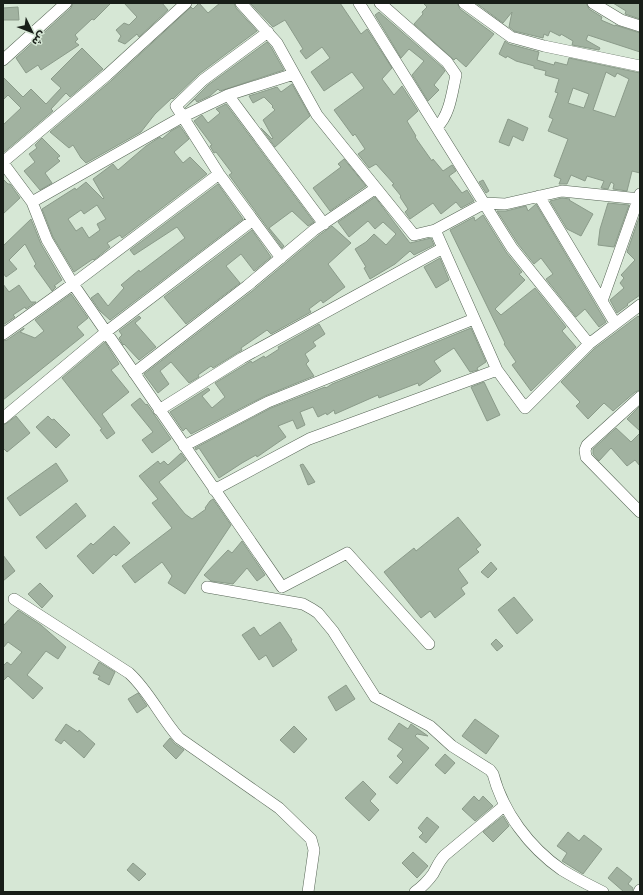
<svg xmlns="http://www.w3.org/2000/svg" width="643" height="895" font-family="'Exo 2','Noto Sans Arabic',sans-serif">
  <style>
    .building { fill: #a1b2a0; stroke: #8b9b8a; fill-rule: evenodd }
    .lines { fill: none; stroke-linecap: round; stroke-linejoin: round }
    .minor-casing { stroke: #566555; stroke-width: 12 }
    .minor { stroke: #fff; stroke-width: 11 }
  </style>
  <rect width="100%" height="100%" fill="#d6e7d5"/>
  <!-- building -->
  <path class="building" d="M73,3H111L94,20L92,19L75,35L78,39L75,42L79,45L41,70L38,65L26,73L16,58L71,8Z
    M124,3H162L168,10L139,37L137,34L125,44L118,41L121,36L116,30L124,23L129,25L137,17Z
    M199,3L208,13L220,3H234L236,8L257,31L199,74L173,99L172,98L155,114L141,132L86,163L81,158L73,145L69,148L50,132L112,80L191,7L193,9Z
    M250,3H340L361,34L367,29L392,68L382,79L394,95L402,86L418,111L407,121L416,136L415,137L432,161L433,159L443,171L452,165L456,171L449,176L462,193L467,190L474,201L461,208L456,202L441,214L433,203L410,219L405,212L408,209L400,197L401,196L392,185L394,184L376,164L369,168L358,154L365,149L355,134L353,136L334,110L364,88L352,72L324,91L311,72L330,58L322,47L306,59L300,51L303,49L285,20L273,27Z
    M423,3H457L460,9L494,34L466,67L456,58L454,60L414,24L423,14L422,12L427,7Z
    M476,3H586L589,9L602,17L601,20L615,26V25L640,33V52L588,35L586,40L600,48L599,50L572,45L573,41L561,34L560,36L550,31L548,36L544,34L543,38L514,31L509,27L512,12L503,23Z
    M613,3H640V19L625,14L626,11Z
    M18,7L19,20H3V8Z
    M379,12L442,67L445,71L434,85L439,90L428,101L412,75L424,61L409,49L401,58L375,15Z
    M505,41L509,44L539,52L537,60L554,65L555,62L567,65L569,58L640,73V173L632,171L627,191L613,189L614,184L611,182L608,189L601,188L604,181L587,176L585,181L571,175L567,184H559L561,179L554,176L568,139L548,131L553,119L549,117L558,93L555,92L559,79L545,75L546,71L534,68V66L516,61L507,56L506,58L499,54ZM606,72L615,77L617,73L629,79L615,117L593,110ZM573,88L589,94L584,108L568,103Z
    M267,42L271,47L284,70L220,91L218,89L210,96L197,102L195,99L185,108L208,85Z
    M82,48L103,69L70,97L66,93L51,109L53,111L3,153V125L21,108L8,95L3,100V77L23,97L31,89L46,104L61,88L51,79Z
    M292,84L310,116L275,147L261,128L272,139L273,138L263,120L275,110L272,107L273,106L264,97L253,103L249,96L277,87L281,92Z
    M226,104L314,222L308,226L292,211L269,228L284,246L282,248L229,175L232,173L216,152L214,153L210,146L212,145L194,121L202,115L208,123L220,113L216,109Z
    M508,119L528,128L523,141L513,136L509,146L499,142Z
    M180,126L189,139L174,152L183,163L190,157L207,174L122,238L120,235L107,243L110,247L94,260L93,259L74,272L53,237L42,209L75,188L76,190L86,182L103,199L104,198L93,179L113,164L118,170L146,146L160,137L162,139L171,131ZM97,205L106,219L97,224L100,230L89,238L82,227L76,231L68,219L81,210L84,214Z
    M42,138L60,156L57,158L60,161L45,173L52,183L40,190L24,171L35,162L29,154L37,148L35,145Z
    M344,159L366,186L330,211L313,188L341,167L338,164Z
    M3,179L8,184H10L20,198L3,214Z
    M483,180L489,191L486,193L479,182Z
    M218,184L243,219L110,320L100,311L91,298L98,293L108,306L124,288L121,285L139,270L140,272L185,238L177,227L134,255L130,250Z
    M375,197L410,243L431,238L434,245L414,255L410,251L395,264L370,279L364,268L366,267L355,249L366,242L374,234L386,245L396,234L383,222L375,229L368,221L349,237L338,222Z
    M562,198L570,199L569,200L593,214L581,236L567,229L550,201Z
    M608,203L629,205L614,247L598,245L600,229Z
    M536,204L606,322L599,327L585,309L576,317L546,279L553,274L541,258L534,264L518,244L497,211H506L526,206L528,211Z
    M483,215L506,252L522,272L519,274L525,280L495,309L501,315L535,288L566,327L562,331L576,347L531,391L512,365L516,362L504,344L505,343L450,230L474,217L475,221Z
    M640,215V295L627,304L628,305L617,313L610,300L624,288L620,283L624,278L621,275L635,260L627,252Z
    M31,219L41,244L62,280L54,286L56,287L52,291L34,266L36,264L25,244L9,260L17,269L6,277L3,273V246Z
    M332,226L351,243L328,264L345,287L323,303L321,300L309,309L311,312L271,334L267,330L241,348L242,350L213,368L211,366L198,375L199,377L189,383L171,362L160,371L169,384L158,393L144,374L251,292L318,236Z
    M252,230L271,257L254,271L241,254L226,266L240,283L186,324L164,297Z
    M440,258L449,280L436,288L424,267Z
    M3,284L9,292L19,285L31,302H36L26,309L25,307L13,315L15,317L3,325Z
    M71,294L88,318L77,327L84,335L3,400V341L7,340L24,328V329L20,332L35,338L44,331L35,320Z
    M139,316L141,318L135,323L156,347L139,360L124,344L123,345L119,338L122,335L119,331Z
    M638,316L640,318V390L635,392L613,411L604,403L588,419L576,406L580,402L561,382L594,349Z
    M319,324L325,334L313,342L316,346L305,354L309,361L306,364L314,376L265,396L191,434L186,428L183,431L170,412L208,388L210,390L202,396L212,408L225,397L215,383L251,361L252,363L264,356L265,358L279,349L278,347Z
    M471,328L486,362L477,368L478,370L470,372L454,348L434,361L441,371L419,386L418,383L379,398L378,395L335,414L334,410L327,415L326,413L318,417L313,407L300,412L305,425L297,429L293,420L278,426L286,437L257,457L256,455L242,463L219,478L199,448L196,450L195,448L271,408L325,387L326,388L332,384Z
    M105,342L119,364L111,370L129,392L102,414L115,433L107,439L100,430L102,429L62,378Z
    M484,382L500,415L487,421L471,387Z
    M140,398L146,405L147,404L171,439L152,453L142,440L153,432L131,405Z
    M640,406V431L627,419Z
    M16,416L30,433L7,452L3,448V425L7,423Z
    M48,416L52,420L54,419L70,435L56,448L36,427Z
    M616,428L631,442L640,433V466L635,460L627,466L611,448L599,461L593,454V449Z
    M181,453L186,460L159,482L185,514L192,519L206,509L205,508L210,501L213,499L231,525L185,594L168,583L172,576L162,562L135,583L122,566L172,528L152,503L158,499L139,476L158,461L160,464L164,461L168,465Z
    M56,463L68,481L20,516L7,498Z
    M303,464L315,482L308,485L300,465Z
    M76,503L86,516L46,549L36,537Z
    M458,517L481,545L476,549L479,552L458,569L468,583L461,588L465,594L435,618L430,611L421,618L384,572L414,548L416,551Z
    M114,526L130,543L116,556L114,554L93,574L77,556L91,543L93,545Z
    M242,541L265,575L257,581L247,568L233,584L211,581L204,575L228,550L232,553Z
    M3,555L15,571L3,581Z
    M491,562L497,569L488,578L481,572Z
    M40,583L53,596L42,608L28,594Z
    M514,597L533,620L517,634L498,610Z
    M18,610L41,625L66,647L58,659L46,651L27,675L43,688L33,699L8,676L3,681V666L7,662L11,665L22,652L8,642L3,648V626Z
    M280,622L292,640L291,641L297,650L273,667L266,655L259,660L242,635L254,627L260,636Z
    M496,639L503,646L497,651L491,644Z
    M99,662L115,672L109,685L98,679L100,676L93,673Z
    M346,685L355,699L336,711L328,697Z
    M138,693L147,706L137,713L128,699Z
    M475,719L499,736L486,754L462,736Z
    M399,723L408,729L411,724L428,736L417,734L415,736L429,748L397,784L389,777L403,762L397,756L403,749L388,739Z
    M66,724L78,732L79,730L95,744L84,758L64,740L61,744L55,740Z
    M294,726L307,739L294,753L280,740Z
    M170,738L175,744L184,750L176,759L163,746Z
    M445,754L455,763L445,774L435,765Z
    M363,781L376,794L370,801L379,810L369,821L345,798Z
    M474,796L479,801L483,796L493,806L475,821L462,809Z
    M503,816L509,826L493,842L483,832Z
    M427,817L439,827L426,843L419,837L423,833L418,828Z
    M568,832L579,841L584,835L602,849L583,874L562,861L567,853L557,846Z
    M413,852L428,866L417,878L402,863Z
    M133,863L146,874L139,881L127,870Z
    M617,867L632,879L628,884L633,888L632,892H624L608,878Z"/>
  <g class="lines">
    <!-- minor casing -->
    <g class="minor-casing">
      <path id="minor" d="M241,3L277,43L317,115L414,235L435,230L485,203L505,204L562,191L640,199
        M359,3L512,248L589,344
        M380,3L447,62L456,75C452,92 450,115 437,127
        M464,3L511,37L544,46L640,66
        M593,3L621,20L640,26
        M268,32L203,80L176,106L219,174L281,258
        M3,60L66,3
        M228,95L324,224
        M3,162L107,75L186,3
        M3,163L32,202L47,240L73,284L282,587L347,553L429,644
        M539,196L615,323
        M32,202L182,117L228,95L294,74
        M602,301L640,194
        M3,334L73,284L219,174
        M497,370L525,408L589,344L640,305
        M134,373L247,286L314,230L376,188
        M640,397L587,445L585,450L586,457L640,512
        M159,410L242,358L443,248
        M3,418L106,332L253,220
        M184,446L268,402L474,319
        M214,490L309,439L497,370L435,230
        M207,587L303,604L312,609L318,613L333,631L375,697L430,726L452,746L490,770L493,774C503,812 529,847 562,870C575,878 589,885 603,892
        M14,599L129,673C149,691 161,718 179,738L279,808L311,839L314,850L308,892
        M415,892C422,887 428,881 433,874C437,867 439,861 445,855L504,806
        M639,892L640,890"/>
    </g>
    <!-- minor -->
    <use href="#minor" class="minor"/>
  </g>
  <!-- border -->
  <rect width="643" height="895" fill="none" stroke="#181e18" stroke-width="8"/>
  <!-- north arrow -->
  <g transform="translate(32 32) rotate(133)" stroke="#d6e7d5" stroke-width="3" paint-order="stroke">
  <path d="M0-3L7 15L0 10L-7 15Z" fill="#181e18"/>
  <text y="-6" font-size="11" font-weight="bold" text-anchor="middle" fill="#181e18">ش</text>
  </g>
</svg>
